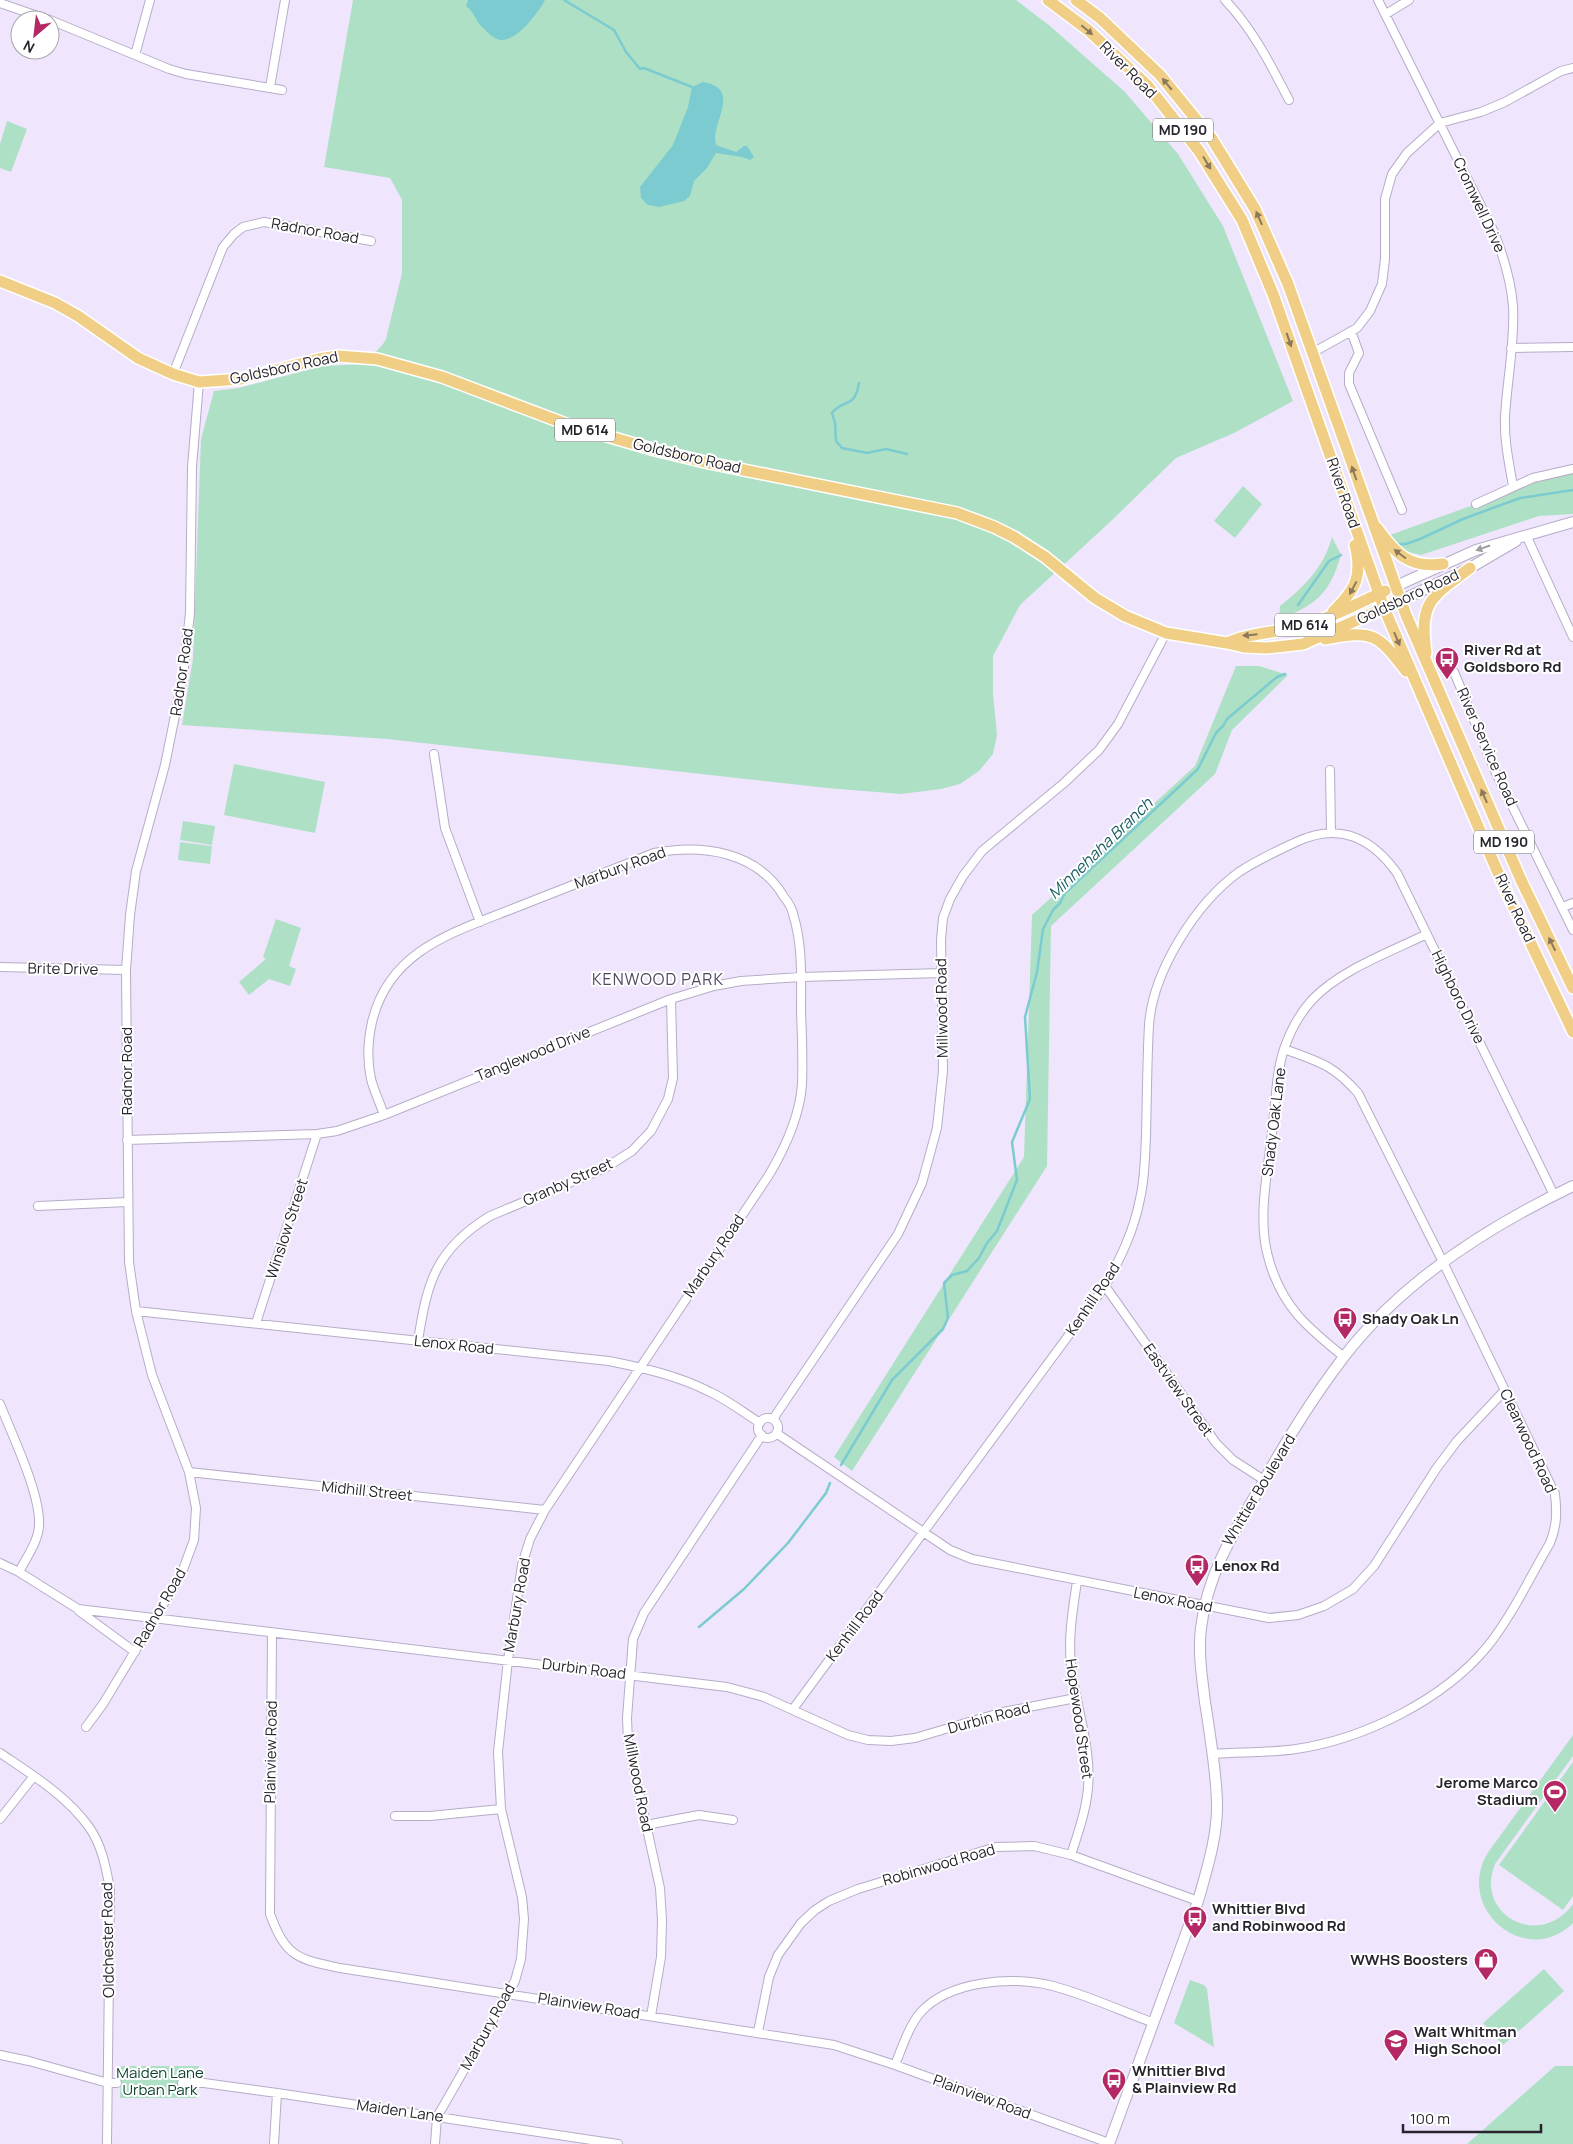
<svg xmlns="http://www.w3.org/2000/svg" width="1573" height="2144" font-family="Manrope,sans-serif">
	<style>
		.green { fill: #aee0c6 }
		.water { fill: #7bcbd0 }
		.lines { fill: none; stroke-linecap: round; stroke-linejoin: round }
		.stream { stroke: #7bcbd0; stroke-width: 2.5 }
		.street-casing { stroke: #b6acc7; stroke-width: 10 }
		.secondary-casing { stroke: #b6acc7; stroke-width: 12 }
		.primary-casing { stroke: #fff; stroke-width: 14 }
		.street { stroke: #fff; stroke-width: 8 }
		.secondary { stroke: #fff; stroke-width: 10 }
		.primary { stroke: #f0ce86; stroke-width: 11 }
		.oneway { fill: #8c795a }
		.oneway2 { fill: #9e9ca1 }
		.labels { text-anchor: middle; stroke-width: 4; stroke-linejoin: round; paint-order: stroke }
		.shield { fill: #fff; stroke: #68666d; stroke-width: 1 }
		.shield-label { font-size: 14px; font-weight: bold; fill: #28242e }
		.street-label { font-size: 15px; fill: #28242e; stroke: #fff }
		.poi-label { font-size: 15px; font-weight: bold; fill: #28242e; stroke: #fff; text-anchor: start }
		.park-label { font-size: 15px; fill: #0f432e; stroke: #fff }
		.water-label { font-size: 16px; font-style: italic; fill: #1b5e62; stroke: #fff }
		.neighbourhood-label { font-size: 16px; letter-spacing: 1px; fill: #50465e; stroke: #fff }
	</style>
	<rect width="100%" height="100%" fill="#efe6fd"/>
	<!-- green -->
	<path class="green" d="M353 0H1016L1050 26 1125 92 1178 154 1223 226 1293 401 1234 433 1176 458 1110 522 1020 605 993 656V694L997 735 993 754 979 771 960 784 941 789 901 794 827 788 387 739 182 725 193 659 201 439 214 391 239 388 323 366 365 364 383 344 386 339 402 273V200L390 178 324 167Z
		M7 121 27 129 11 172 0 168V144Z
		M1573 469V514L1539 516 1421 555 1404 551 1390 535 1476 504 1513 486Z
		M1243 486 1262 504 1235 538 1214 521Z
		M1332 537 1341 555C1330 593 1316 606 1279 619L1280 606C1304 587 1324 567 1332 537Z
		M1236 666H1259L1288 675 1232 730 1215 774 1051 926 1047 1166 852 1471 834 1457 1024 1157 1032 915 1195 766Z
		M234 764 325 782 315 833 224 815Z
		M183 821 215 826 212 845 180 840Z
		M180 842 212 846 210 864 178 860Z
		M276 919 301 928 289 966 296 969 290 986 269 979 249 995 239 982 266 959 263 957Z
		M1573 1735V1756L1495 1864C1474 1915 1540 1950 1573 1904V1923C1526 1970 1452 1907 1489 1851Z
		M1573 1762V1896L1563 1910 1499 1865Z
		M1544 1969 1564 1991 1503 2045 1483 2023Z
		M1190 1980 1204 1985 1207 1989 1214 2047 1174 2023Z
		M121 2066H199L197 2098H120Z
		M1555 2066H1573V2144H1467Z"/>
	<!-- water -->
	<path class="water" d="M468 0H545C538 13 514 46 497 39 492 37 486 31 482 27 475 21 475 12 466 6Z
		M703 82C744 89 709 124 716 145L736 152 744 146H747L754 157 750 160 742 157 716 153 707 168 694 181 690 196 684 201 659 207 648 205 641 198 640 187 673 145 688 107 692 87Z"/>
	<g class="lines">
		<!-- stream -->
		<path class="stream" d="M564 0 614 30 626 52 640 69 644 68 692 87
			M859 383C854 411 844 397 832 413L835 423 836 441 842 448 867 453 886 449 907 454
			M1396 544H1406L1420 539 1463 519 1520 498 1573 490
			M1298 605 1329 561 1341 555
			M841 1465 892 1380 943 1329 948 1318 944 1283 952 1275 967 1271 979 1258 987 1243 997 1231 1017 1180 1012 1142 1030 1099 1025 1017 1037 972 1043 929 1053 910 1060 903 1065 893 1198 769 1216 733 1223 726 1227 719 1277 677 1285 674
			M699 1627 744 1589 788 1543 826 1493 830 1483"/>
		<defs>
			<path id="street" d="M1225 0C1252 28 1271 65 1289 100
				M1378 0 1494 232C1503 255 1511 281 1513 306 1515 343 1507 380 1505 417 1504 440 1509 463 1513 486
				M0 3 49 20
				M1386 14 1409 0
				M50 20 169 69 186 74 282 90
				M135 55 150 0
				M270 87 285 0
				M1351 331 1359 353 1349 373V384L1402 510
				M1511 348 1573 347
				M1312 353 1357 328 1370 311 1382 284 1385 259V199L1392 174 1407 153 1440 123 1481 112 1505 102 1561 71 1573 68
				M173 374 223 247 234 234 243 227 264 222 371 241
				M1476 504 1533 478 1573 469
				M1526 535 1573 637
				M1454 672 1496 773 1573 930
				M434 754 445 828 480 922
				M1330 770 1331 832
				M1563 907 1573 903
				M0 967 126 970
				M384 1115C380 1103 374 1091 371 1079 367 1061 368 1040 372 1022 389 951 451 933 512 909 560 890 607 872 654 853 702 844 757 851 784 897 788 902 792 908 793 914 803 945 801 979 801 1012 802 1035 803 1060 802 1084 800 1116 785 1148 769 1175L545 1510 530 1539 522 1565 508 1660 498 1752 501 1809 522 1897 524 1919 521 1959 515 1981 437 2117 435 2144
				M127 1140 317 1134 337 1131 384 1115 671 999 714 986 741 981 801 977 941 973
				M38 1206 128 1202
				M1105 1286 1216 1443 1233 1460 1264 1480
				M136 1311 609 1361C644 1368 679 1376 710 1392 728 1400 744 1413 760 1423
				M256 1323 317 1134
				M418 1341C427 1282 436 1249 490 1216L605 1168 632 1151 651 1131 668 1099 673 1078 671 999
				M1344 1357C1308 1328 1282 1307 1269 1260 1256 1218 1269 1167 1273 1124 1276 1100 1276 1073 1284 1049 1290 1032 1300 1013 1312 1000 1340 970 1390 952 1427 934
				M0 1404C12 1435 41 1494 39 1526 38 1542 26 1558 19 1572
				M758 1428a10 10 0 1 1 20 0a10 10 0 1 1-20 0Z
				M773 1419 898 1234 922 1183 937 1128 943 1071 941 940 943 918 950 899 963 876 982 851 1064 783 1099 750 1118 724 1166 633
				M776 1433 950 1550 972 1559 1269 1618 1298 1615 1324 1606 1353 1589 1374 1566 1436 1469 1457 1441 1505 1390
				M189 1472 545 1510
				M0 1563 19 1572 78 1609 727 1687 764 1697 848 1735 868 1740 891 1741 915 1738 1003 1712 1076 1698
				M79 1611 135 1652
				M272 1632 270 1914C286 1957 297 1959 340 1968L834 2045 895 2065 1109 2143
				M793 1709 1105 1286C1120 1259 1134 1231 1140 1199 1145 1178 1145 1156 1146 1135 1147 1098 1147 1062 1149 1025 1153 971 1196 903 1239 872 1257 860 1277 851 1296 842 1339 822 1371 837 1397 873L1554 1195
				M86 1727 103 1704 181 1575 194 1540 196 1508 189 1472 152 1375 136 1311 129 1262 126 970 130 915 136 871 165 765 183 676 190 613 192 467 199 382
				M0 1753C31 1774 67 1796 89 1827 102 1845 106 1868 110 1889L107 2144
				M1213 1754C1240 1752 1269 1753 1296 1749 1364 1739 1443 1700 1487 1647 1512 1616 1530 1577 1550 1543 1557 1526 1557 1512 1555 1494L1443 1262 1358 1093C1332 1064 1319 1062 1284 1049
				M395 1816H430L501 1809
				M0 1819 34 1776
				M646 1825 699 1815 733 1820
				M1071 1855C1078 1833 1086 1811 1088 1788 1092 1747 1075 1705 1071 1664 1068 1636 1073 1609 1077 1581
				M651 2016 661 1957 662 1920 660 1888 628 1742 627 1718 633 1639 644 1613 762 1435
				M758 2032 769 1977 778 1955 801 1923 815 1910 829 1901 858 1889 996 1847 1034 1846 1071 1855 1198 1901
				M0 2055 29 2061 108 2083H117
				M895 2065C902 2048 908 2028 920 2013 949 1980 1013 1976 1053 1986 1087 1995 1121 2011 1154 2023
				M182 2083H204L277 2093 618 2144
				M274 2144 277 2093"/>
			<path id="secondary" d="M1394 587 1476 550 1573 522
				M1400 601 1470 568 1516 541
				M1109 2144 1198 1901C1207 1869 1218 1835 1217 1802 1216 1769 1210 1735 1205 1702 1202 1677 1198 1653 1201 1628 1207 1576 1232 1535 1258 1491 1283 1446 1311 1400 1343 1358 1401 1282 1487 1227 1573 1186"/>
			<path id="primary" d="M1048 0 1088 30 1147 85 1199 151 1242 220 1273 294 1384 608 1505 889 1573 1032
				M1076 0 1100 18 1160 75 1212 139 1255 209 1288 284 1406 615 1521 880 1573 988
				M0 281 55 303 78 316 138 358 173 374 199 382 241 379 319 359 338 356 377 359 442 377 566 424 655 450 709 463 957 513 994 527 1014 537 1045 557 1095 598 1125 616 1166 633 1227 643 1244 647 1267 648 1303 644 1400 601
				M1377 528C1395 553 1409 569 1443 564
				M1333 612C1355 590 1363 577 1355 545
				M1325 639C1373 630 1377 633 1406 671
				M1227 643C1251 632 1277 633 1303 626 1332 618 1358 603 1385 591
				M1426 653C1419 602 1431 597 1470 568"/>
		</defs>
		<!-- street casing -->
		<use href="#street" class="street-casing"/>
		<!-- secondary casing -->
		<use href="#secondary" class="secondary-casing"/>
		<!-- primary casing -->
		<use href="#primary" class="primary-casing"/>
		<!-- street -->
		<use href="#street" class="street"/>
		<!-- secondary -->
		<use href="#secondary" class="secondary"/>
		<!-- primary -->
		<use href="#primary" class="primary"/>
	</g>
	<!-- one-way arrows -->
	<defs><path id="oneway-solid" d="M-6-.8H1V-3.2L6.5 0L1 3.2V.8H-6Z" transform="scale(1.25)"/></defs>
	<g class="oneway">
		<use href="#oneway-solid" transform="translate(1087 30) rotate(40)"/>
		<use href="#oneway-solid" transform="translate(1167 84) rotate(-130)"/>
		<use href="#oneway-solid" transform="translate(1207 163) rotate(59)"/>
		<use href="#oneway-solid" transform="translate(1259 218) rotate(-114)"/>
		<use href="#oneway-solid" transform="translate(1289 340) rotate(71)"/>
		<use href="#oneway-solid" transform="translate(1354 473) rotate(-109)"/>
		<use href="#oneway-solid" transform="translate(1400 554) rotate(-143)"/>
		<use href="#oneway-solid" transform="translate(1353 588) rotate(118)"/>
		<use href="#oneway-solid" transform="translate(1250 635) rotate(174)"/>
		<use href="#oneway-solid" transform="translate(1397 639) rotate(67)"/>
		<use href="#oneway-solid" transform="translate(1484 796) rotate(-114)"/>
		<use href="#oneway-solid" transform="translate(1552 944) rotate(-116)"/>
	</g>
	<use class="oneway2" href="#oneway-solid" transform="translate(1483 548) rotate(161)"/>
	<!-- icons -->
	<defs>
		<symbol id="bus-pin" viewBox="-11 -11 22 30"><path d="M0 17L-7.5 6A9.5 9.5 0 1 1 7.5 6Z" fill="#b42965" stroke="#fff"/><path d="M-5-6H5V4H4V6H2V4H-2V6H-4V4H-5ZM-3.5-4V0h7V-4ZM-3.5 1.2v1.5H-2V1.2ZM2 1.2v1.5H3.5V1.2Z" fill="#fff"/></symbol>
		<symbol id="stadium-pin" viewBox="-11 -11 22 30"><path d="M0 17L-7.5 6A9.5 9.5 0 1 1 7.5 6Z" fill="#b42965" stroke="#fff"/><path d="M0-5a6.5 5 0 1 0 0 10a6.5 5 0 1 0 0-10ZM-3.5-1.8h7v3.6h-7Z" fill="#fff"/></symbol>
		<symbol id="shop-pin" viewBox="-11 -11 22 30"><path d="M0 17L-7.5 6A9.5 9.5 0 1 1 7.5 6Z" fill="#b42965" stroke="#fff"/><path d="M-5-2.5h2.3a2.7 3.5 0 0 1 5.4 0H5L5.5 6h-11ZM-1.5-2.5h3a1.5 2.3 0 0 0-3 0Z" fill="#fff"/></symbol>
		<symbol id="school-pin" viewBox="-11 -11 22 30"><path d="M0 17L-7.5 6A9.5 9.5 0 1 1 7.5 6Z" fill="#b42965" stroke="#fff"/><path d="M0-5L7-2L0 1L-7-2ZM-4 1L0 2.5L4 1V4Q0 6-4 4Z" fill="#fff"/></symbol>
	</defs>
	<g fill-rule="evenodd">
		<use href="#bus-pin" x="1433" y="645" width="28" height="38"/>
		<use href="#bus-pin" x="1331" y="1305" width="28" height="38"/>
		<use href="#bus-pin" x="1183" y="1552" width="28" height="38"/>
		<use href="#stadium-pin" x="1541" y="1778" width="28" height="38"/>
		<use href="#bus-pin" x="1181" y="1904" width="28" height="38"/>
		<use href="#shop-pin" x="1472" y="1946" width="28" height="38"/>
		<use href="#school-pin" x="1382" y="2027" width="28" height="38"/>
		<use href="#bus-pin" x="1100" y="2066" width="28" height="38"/>
	</g>
	<g class="labels">
		<!-- shield labels -->
		<g class="shield">
			<rect x="1153" y="118.5" width="60" height="23" rx="4"/>
			<rect x="555" y="418.5" width="60" height="23" rx="4"/>
			<rect x="1275" y="613.5" width="60" height="23" rx="4"/>
			<rect x="1474" y="830.5" width="60" height="23" rx="4"/>
		</g>
		<g class="shield-label">
			<text x="1183" y="135">MD 190</text>
			<text x="585" y="435">MD 614</text>
			<text x="1305" y="630">MD 614</text>
			<text x="1504" y="847">MD 190</text>
		</g>
		<!-- street labels -->
		<g class="street-label">
			<text transform="translate(1128 70) rotate(45)" y="5">River Road</text>
			<text transform="translate(1479 205) rotate(65)" y="5">Cromwell Drive</text>
			<text transform="translate(315 231) rotate(10)" y="5">Radnor Road</text>
			<text transform="translate(284 368) rotate(-12)" y="5">Goldsboro Road</text>
			<text transform="translate(687 456) rotate(13)" y="5">Goldsboro Road</text>
			<text transform="translate(1343 493) rotate(71)" y="5">River Road</text>
			<text transform="translate(1408 597) rotate(-25)" y="5">Goldsboro Road</text>
			<text transform="translate(182 672) rotate(-82)" y="5">Radnor Road</text>
			<text transform="translate(1487 747) rotate(66)" y="5">River Service Road</text>
			<text transform="translate(620 868) rotate(-20)" y="5">Marbury Road</text>
			<text transform="translate(1515 908) rotate(65)" y="5">River Road</text>
			<text transform="translate(63 969) rotate(1)" y="5">Brite Drive</text>
			<text transform="translate(1458 997) rotate(64)" y="5">Highboro Drive</text>
			<text transform="translate(942 1008) rotate(-91)" y="5">Millwood Road</text>
			<text transform="translate(533 1054) rotate(-22)" y="5">Tanglewood Drive</text>
			<text transform="translate(127 1071) rotate(-90)" y="5">Radnor Road</text>
			<text transform="translate(1274 1122) rotate(-83)" y="5">Shady Oak Lane</text>
			<text transform="translate(568 1182) rotate(-24)" y="5">Granby Street</text>
			<text transform="translate(287 1229) rotate(-72)" y="5">Winslow Street</text>
			<text transform="translate(714 1256) rotate(-56)" y="5">Marbury Road</text>
			<text transform="translate(1093 1299) rotate(-56)" y="5">Kenhill Road</text>
			<text transform="translate(454 1345) rotate(6)" y="5">Lenox Road</text>
			<text transform="translate(1178 1390) rotate(55)" y="5">Eastview Street</text>
			<text transform="translate(1528 1441) rotate(65)" y="5">Clearwood Road</text>
			<text transform="translate(1259 1490) rotate(-59)" y="5">Whittier Boulevard</text>
			<text transform="translate(367 1491) rotate(6)" y="5">Midhill Street</text>
			<text transform="translate(1173 1600) rotate(11)" y="5">Lenox Road</text>
			<text transform="translate(517 1605) rotate(-80)" y="5">Marbury Road</text>
			<text transform="translate(160 1608) rotate(-60)" y="5">Radnor Road</text>
			<text transform="translate(855 1626) rotate(-53)" y="5">Kenhill Road</text>
			<text transform="translate(584 1669) rotate(7)" y="5">Durbin Road</text>
			<text transform="translate(989 1718) rotate(-15)" y="5">Durbin Road</text>
			<text transform="translate(1079 1719) rotate(82)" y="5">Hopewood Street</text>
			<text transform="translate(271 1752) rotate(-89)" y="5">Plainview Road</text>
			<text transform="translate(638 1783) rotate(79)" y="5">Millwood Road</text>
			<text transform="translate(939 1865) rotate(-16)" y="5">Robinwood Road</text>
			<text transform="translate(108 1940) rotate(-91)" y="5">Oldchester Road</text>
			<text transform="translate(589 2006) rotate(9)" y="5">Plainview Road</text>
			<text transform="translate(488 2027) rotate(-61)" y="5">Marbury Road</text>
			<text transform="translate(982 2097) rotate(20)" y="5">Plainview Road</text>
			<text transform="translate(400 2111) rotate(8)" y="5">Maiden Lane</text>
		</g>
		<!-- poi labels -->
		<g class="poi-label">
			<text x="1464" y="655">River Rd at<tspan x="1464" dy="17">Goldsboro Rd</tspan></text>
			<text x="1362" y="1324">Shady Oak Ln</text>
			<text x="1214" y="1571">Lenox Rd</text>
			<text x="1538" y="1788" text-anchor="end">Jerome Marco<tspan x="1538" dy="17">Stadium</tspan></text>
			<text x="1212" y="1914">Whittier Blvd<tspan x="1212" dy="17">and Robinwood Rd</tspan></text>
			<text x="1468" y="1965" text-anchor="end">WWHS Boosters</text>
			<text x="1414" y="2037">Walt Whitman<tspan x="1414" dy="17">High School</tspan></text>
			<text x="1132" y="2076">Whittier Blvd<tspan x="1132" dy="17">&amp; Plainview Rd</tspan></text>
		</g>
		<!-- park labels -->
		<g class="park-label">
			<text x="160" y="2078">Maiden Lane<tspan x="160" dy="17">Urban Park</tspan></text>
		</g>
		<!-- water labels -->
		<g class="water-label">
			<text transform="translate(1100 848) rotate(-44)" y="6">Minnehaha Branch</text>
		</g>
		<!-- neighbourhood labels -->
		<g class="neighbourhood-label">
			<text x="658" y="985">KENWOOD PARK</text>
		</g>
	</g>
	<!-- north arrow -->
	<g transform="translate(35 35) rotate(208)"><circle r="24" fill="#ffffff" stroke="#a9a7ab"/>
	<path d="M0-4L9 19L0 12L-9 19Z" fill="#b42965"/>
	<text y="-8" font-size="14" font-weight="bold" text-anchor="middle" fill="#28242e">N</text>
	</g>
	<!-- scale -->
	<path d="M1403 2124v8h138v-8" fill="none" stroke="#28242e" stroke-width="2.5"/>
	<text x="1410" y="2124" font-size="15" fill="#28242e" stroke="#ffffff" stroke-width="4" paint-order="stroke">100 m</text>
</svg>
